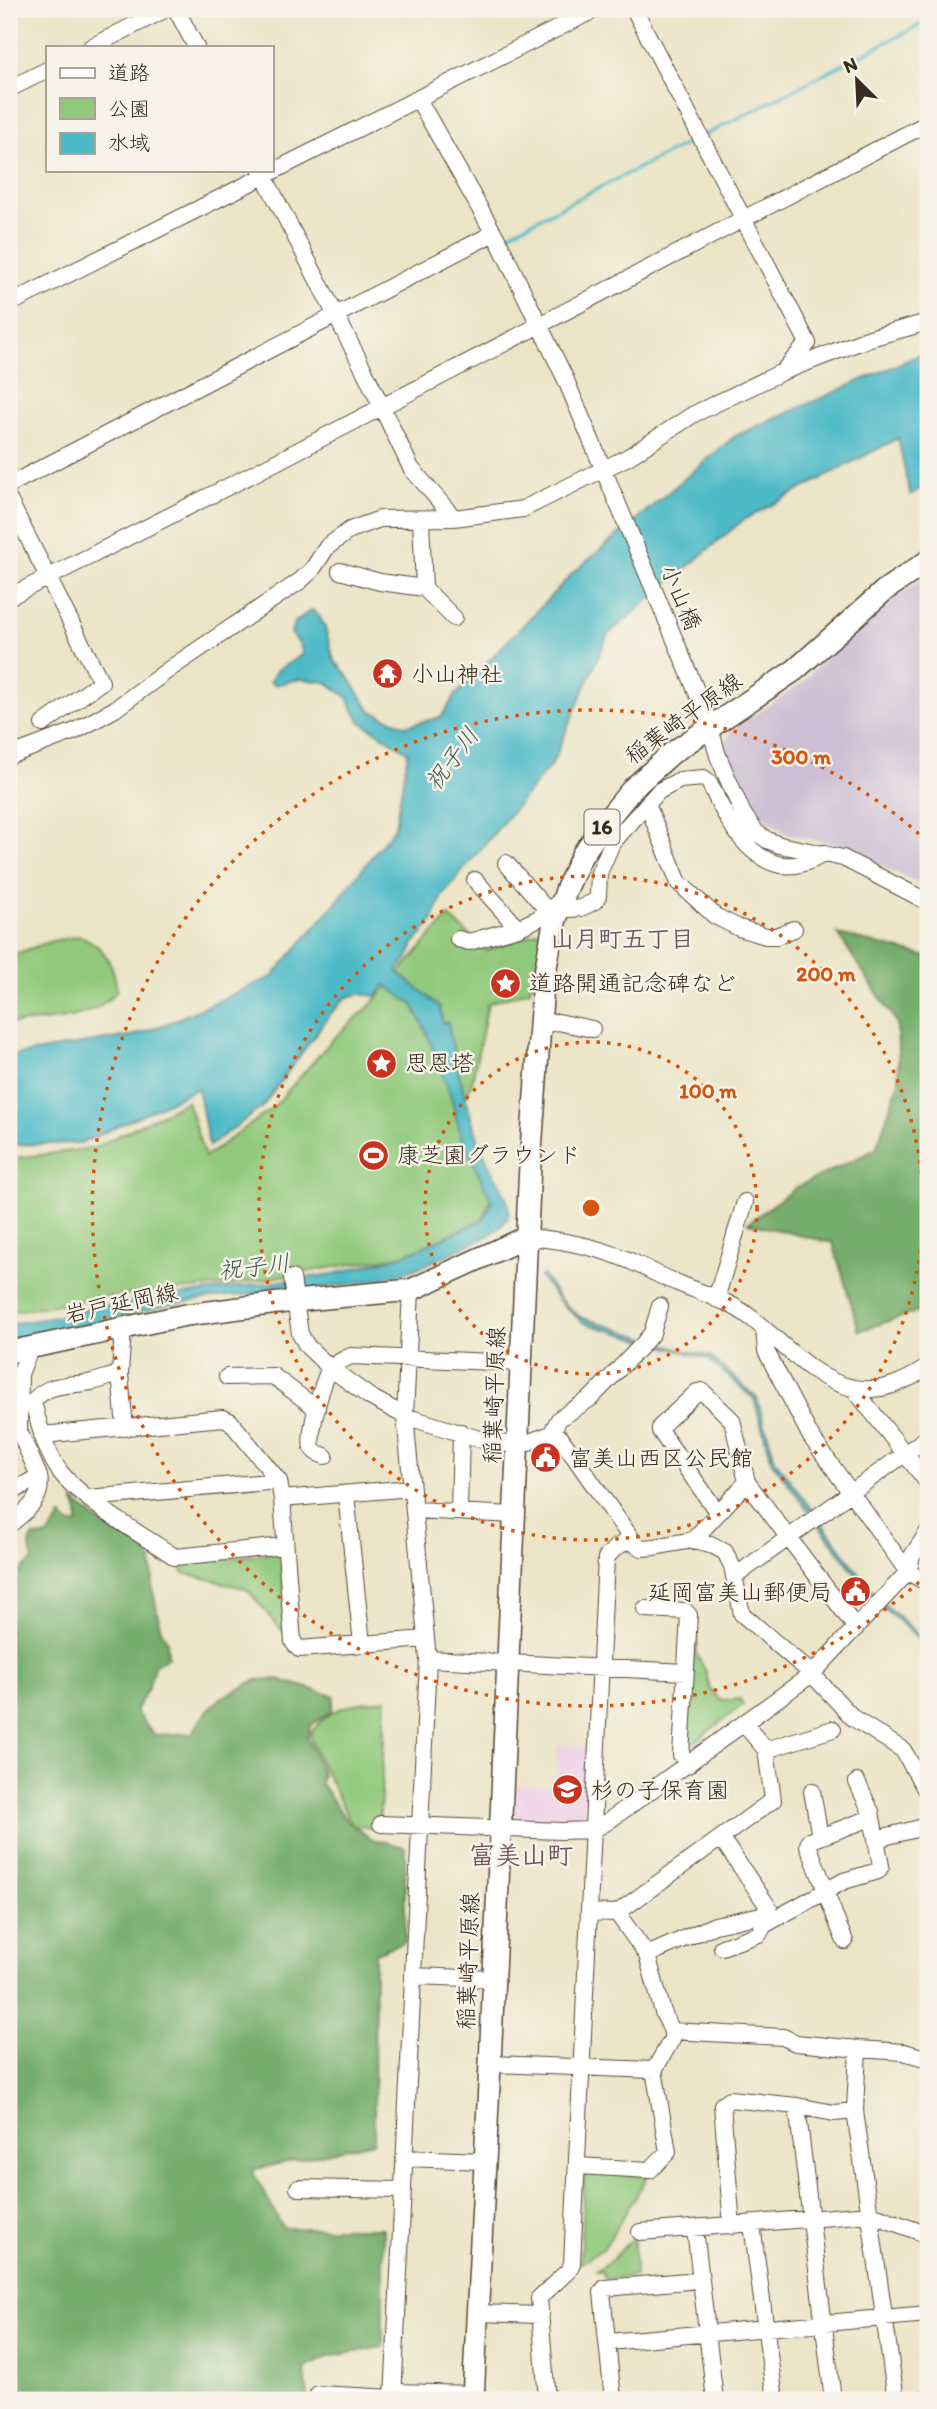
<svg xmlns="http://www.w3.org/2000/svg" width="937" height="2409" font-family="Itim,'Klee One',sans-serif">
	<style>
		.built { fill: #eed0e8 }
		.industrial { fill: #ccbed4 }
		.green { fill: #91c97c; stroke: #667a4d; stroke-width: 2 }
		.forest { fill: #74ad6c; stroke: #586c45; stroke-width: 2 }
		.water { fill: #4dbac7; stroke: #447272; stroke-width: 2 }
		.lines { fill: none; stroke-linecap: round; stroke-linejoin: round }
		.stream { stroke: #4dbac7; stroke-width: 3.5 }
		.minor-casing { stroke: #554637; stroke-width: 18 }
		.major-casing { stroke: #554637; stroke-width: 24 }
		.minor { stroke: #fff; stroke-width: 16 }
		.major { stroke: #fff; stroke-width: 21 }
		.ring { fill: none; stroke: #d7540e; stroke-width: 3.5; stroke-dasharray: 3.5 7 }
		.labels { text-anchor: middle; stroke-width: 5; stroke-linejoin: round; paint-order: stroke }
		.shield { fill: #f7f3e8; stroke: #73665b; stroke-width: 2 }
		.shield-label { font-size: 21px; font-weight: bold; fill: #3b2a1e }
		.street-label { font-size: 23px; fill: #3b2a1e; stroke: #f7f3e8 }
		.poi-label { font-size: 23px; fill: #3b2a1e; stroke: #f7f3e8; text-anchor: start }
		.water-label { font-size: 24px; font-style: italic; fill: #415c59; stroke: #f7f3e8 }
		.neighbourhood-label { font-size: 24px; font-weight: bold; fill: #745860; stroke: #f7f3e8 }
		.quarter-label { font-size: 26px; font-weight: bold; fill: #745860; stroke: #f7f3e8 }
		.centre { fill: #d7540e; stroke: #f7f3e8; stroke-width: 3.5 }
		.ring-label { font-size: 21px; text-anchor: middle; font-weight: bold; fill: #d7540e; stroke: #f7f3e8; stroke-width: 5; stroke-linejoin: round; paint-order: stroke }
	</style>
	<rect width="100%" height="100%" fill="#f7f3e8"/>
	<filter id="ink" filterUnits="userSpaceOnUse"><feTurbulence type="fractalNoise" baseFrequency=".0143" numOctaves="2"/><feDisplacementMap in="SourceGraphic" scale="14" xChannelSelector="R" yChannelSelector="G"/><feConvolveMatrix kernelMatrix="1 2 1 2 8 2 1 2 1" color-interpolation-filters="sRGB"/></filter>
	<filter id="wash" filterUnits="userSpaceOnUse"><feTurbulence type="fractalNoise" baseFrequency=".00686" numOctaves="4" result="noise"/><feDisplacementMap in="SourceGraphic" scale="28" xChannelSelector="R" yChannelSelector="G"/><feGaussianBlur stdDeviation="1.57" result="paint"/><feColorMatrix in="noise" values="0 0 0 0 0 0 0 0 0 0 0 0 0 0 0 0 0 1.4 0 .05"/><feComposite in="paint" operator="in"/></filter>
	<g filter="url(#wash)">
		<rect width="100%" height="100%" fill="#ebe4c6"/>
		<!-- built -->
		<path class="built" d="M558 1745 591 1746 589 1813 580 1822 512 1820V1785L555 1787Z"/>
		<!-- industrial -->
		<path class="industrial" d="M928 574V887L829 843 785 833 760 814 723 748 731 731 802 683 859 624Z"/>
		<!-- green -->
		<path class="green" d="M449 916 486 951 545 929 530 990 488 1003 472 1082 463 1104 482 1158 490 1201 483 1219 405 1255 224 1286 103 1297 9 1312V1159L94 1148 187 1101 205 1157 273 1108 333 1039 372 1004Z
			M80 936C105 946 114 964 117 990 94 1022 45 1020 9 1024V956L52 941Z
			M281 1552 287 1629 282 1631 247 1589 183 1573 181 1563Z
			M693 1633 698 1637 696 1653 706 1672 710 1689 721 1701 740 1699 743 1705 693 1743 686 1741Z
			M386 1700 379 1829 352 1825 317 1755 310 1735C327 1707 355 1702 386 1700Z
			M584 2174 648 2176 604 2248 580 2263Z
			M634 2236 635 2276 606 2280 602 2272 596 2271 614 2258Z"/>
		<!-- forest -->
		<path class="forest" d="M838 934 928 957V1308L859 1331 833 1243 748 1223 795 1188 876 1149 899 1081 897 1023Z
			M73 1500 106 1527 143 1547 152 1560 153 1590 160 1627 167 1641 168 1657 154 1666 148 1689 135 1711 154 1735 192 1733 208 1710 221 1698 256 1680 278 1679 334 1696 332 1711 311 1725 307 1737 323 1775 320 1782 347 1821 372 1839 405 1847V1942L375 1953 374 2142 252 2170 283 2228H383V2347L328 2357 305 2368 308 2400H9V1581L33 1560 29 1543 33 1537 48 1536 62 1516 69 1524H78V1512Z"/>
		<!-- water -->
		<path class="water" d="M928 351V484L910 495 898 438 743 520 608 634 552 764 443 894 431 924 415 942 407 959 397 971 440 1007 443 1023 448 1022 450 1035C461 1080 470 1125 490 1167 496 1178 513 1204 508 1216 502 1231 484 1237 470 1244 445 1256 419 1269 392 1276 323 1293 250 1290 181 1303 123 1314 67 1332 9 1339V1324L62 1316 96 1307 333 1274 405 1255 483 1220 492 1202 461 1136 450 1094 426 1031 413 1005 385 985 377 996 359 994 347 997 331 1013 262 1107 209 1146 198 1088 82 1143 9 1145V1056L136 1035 166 1024 272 977 338 900 395 827 408 752 360 721 346 696 326 682 300 679 274 685 270 681 276 671 303 654 300 645 291 633C292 621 302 617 312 610L318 615 324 625 334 660 348 676 370 710 405 726 441 717 455 696 573 573 735 436Z
			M543 1275 560 1300 580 1317 683 1350 710 1356 757 1398 775 1460 877 1597C892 1614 928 1635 928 1657L920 1640 875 1600 772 1462 754 1399 708 1359 584 1323 564 1306 540 1277Z"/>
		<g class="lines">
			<!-- stream -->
			<path class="stream" d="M705 135 928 21
				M506 235 698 138"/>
		</g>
	</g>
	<g filter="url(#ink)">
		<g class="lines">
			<defs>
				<path id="minor" d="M176 9 196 47
					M634 9 808 343 784 370
					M91 47 166 9
					M9 89 47 70
					M418 99 501 246 565 378 706 714 718 756 743 814 756 832 767 840 780 845 843 858 928 902
					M261 170 365 372 411 468 454 518
					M9 304 596 9
					M9 485 494 233
					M9 500 101 682 43 724
					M421 520 424 588 454 618
					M340 571 380 582 424 588
					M9 597 251 475 928 123
					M9 756 75 731 115 709 171 668 300 581 312 570 327 547 350 530 380 519 454 518 523 509 628 457 694 414 782 372 870 338 928 322
					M647 804 679 883 715 916 739 928 766 936H776L794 929
					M506 863 548 911
					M475 880 518 928
					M559 910 581 908 595 901 598 896 599 873 612 843 659 791 680 780 704 778 709 782C731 830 764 892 825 853
					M458 939 469 942 518 928 537 919 564 898
					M540 1025 558 1022 592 1029
					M526 1237C565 1240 604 1248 639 1265 652 1271 664 1278 678 1283 701 1293 730 1301 750 1317 780 1340 815 1382 854 1388 882 1393 905 1382 928 1367
					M292 1278 300 1334 307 1346 330 1368 370 1397 405 1416 489 1442 508 1444 529 1442 551 1434 560 1437 636 1545 642 1548 654 1547 693 1540 710 1544 725 1552 732 1566 742 1614 812 1674 853 1718 903 1750 928 1794
					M716 1299 745 1202
					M123 1328 120 1374 125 1428
					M764 1329 766 1351 811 1437 908 1572 928 1583
					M120 1374C111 1376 101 1380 92 1382 72 1386 47 1382 33 1402 39 1425 46 1453 61 1473 86 1503 142 1535 175 1557L285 1546
					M227 1377 273 1376 317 1409
					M854 1389 928 1483
					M551 1434 559 1419 591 1398 643 1344 652 1333 660 1306
					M42 1435 223 1418 230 1421 279 1481 282 1499 412 1488
					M325 1456C320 1454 314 1453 312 1447 308 1435 323 1375 332 1367 337 1362 345 1359 351 1356L520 1363
					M9 1494 39 1476 19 1431 20 1374 30 1349
					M346 1494 362 1644
					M89 1498 279 1481
					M282 1499 293 1642 299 1649 426 1639
					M414 1510 515 1515
					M459 1512 461 1432
					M718 1513 660 1431V1427L697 1392 702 1391 732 1420 747 1482 856 1628
					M9 1525C25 1512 44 1500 39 1476
					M693 1540 747 1482
					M734 1577 928 1437
					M645 1609 685 1611 689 1615 681 1755 688 1765
					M428 1659 686 1672
					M766 1750 833 1729
					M812 1791 820 1837
					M381 1824 561 1831 593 1830 607 1822 812 1674 908 1572 912 1556 928 1532
					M876 1839 928 1826
					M826 1891 808 1845 809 1841 871 1818
					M825 1892C833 1909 837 1924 845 1941
					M589 1912 617 1913 773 1800 766 1750 745 1725
					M617 1913 647 1955 663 2012 672 2031 783 2037 796 2043 858 2049 855 2111 896 2400
					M722 1947 759 1934 764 1925 844 1881 878 1871 881 1866 871 1812 857 1782
					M647 1955 715 1925 761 1915 769 1908 721 1838
					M413 1976 494 1979
					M858 2049 904 2052 921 2057
					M490 2064 654 2070 672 2039V2031
					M797 2106 833 2400
					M404 2158 485 2161
					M577 2166 650 2170 668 2152 654 2070
					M298 2188 403 2190
					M752 2224 775 2400
					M732 2226 722 2105 730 2099 797 2106 834 2113 855 2111
					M695 2229 715 2400
					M640 2232 871 2214 928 2235
					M478 2313 541 2315
					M608 2342 928 2314
					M394 2392 473 2394
					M318 2394 393 2398
					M393 2400 428 1659 405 1416 411 1290
					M547 2400 539 2298 569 2270 572 2263 606 1558 615 1548 631 1539
					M613 2400 602 2292 605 2288 699 2280
					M917 2400 928 2398"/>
				<path id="major" d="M9 1352 186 1315 294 1301 411 1290 526 1237
					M473 2400 490 2064 530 1164 543 984 553 928 567 888 582 855 606 821 633 788 672 753 795 670 885 590 928 561"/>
			</defs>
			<!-- minor casing -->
			<use href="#minor" class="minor-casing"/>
			<!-- major casing -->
			<use href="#major" class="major-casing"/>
			<!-- minor -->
			<use href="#minor" class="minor"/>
			<!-- major -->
			<use href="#major" class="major"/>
		</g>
	</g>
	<!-- distance rings -->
	<g class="ring">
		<circle cx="591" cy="1208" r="166"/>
		<circle cx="591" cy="1208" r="332"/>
		<path d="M927 1575A498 498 0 1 1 927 841"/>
	</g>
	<!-- icons -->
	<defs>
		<symbol id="temple-disc" viewBox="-11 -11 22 22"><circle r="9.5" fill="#c8321e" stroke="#f7f3e8"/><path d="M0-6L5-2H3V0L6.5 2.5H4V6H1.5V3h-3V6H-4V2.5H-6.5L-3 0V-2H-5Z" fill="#fff"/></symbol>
		<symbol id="sight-disc" viewBox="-11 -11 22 22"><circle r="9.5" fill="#c8321e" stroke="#f7f3e8"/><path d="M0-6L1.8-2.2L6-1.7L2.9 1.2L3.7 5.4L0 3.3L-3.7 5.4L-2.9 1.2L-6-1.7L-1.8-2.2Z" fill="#fff"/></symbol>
		<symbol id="stadium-disc" viewBox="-11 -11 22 22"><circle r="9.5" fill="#c8321e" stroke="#f7f3e8"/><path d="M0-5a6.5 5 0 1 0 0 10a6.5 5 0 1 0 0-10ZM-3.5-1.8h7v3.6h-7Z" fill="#fff"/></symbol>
		<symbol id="civic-disc" viewBox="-11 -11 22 22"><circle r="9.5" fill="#c8321e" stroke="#f7f3e8"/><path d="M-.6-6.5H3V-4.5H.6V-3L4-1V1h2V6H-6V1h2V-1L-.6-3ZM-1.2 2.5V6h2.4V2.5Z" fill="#fff"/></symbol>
		<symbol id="school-disc" viewBox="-11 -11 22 22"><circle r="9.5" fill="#c8321e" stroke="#f7f3e8"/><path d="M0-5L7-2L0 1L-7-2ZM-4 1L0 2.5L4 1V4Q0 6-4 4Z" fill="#fff"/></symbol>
	</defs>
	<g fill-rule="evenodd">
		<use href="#temple-disc" x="370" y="656" width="35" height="35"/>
		<use href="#sight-disc" x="488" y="966" width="35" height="35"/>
		<use href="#sight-disc" x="364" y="1046" width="35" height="35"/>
		<use href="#stadium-disc" x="356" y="1138" width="35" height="35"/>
		<use href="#civic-disc" x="528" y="1440" width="35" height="35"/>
		<use href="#civic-disc" x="838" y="1574" width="35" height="35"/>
		<use href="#school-disc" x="550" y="1772" width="35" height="35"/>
	</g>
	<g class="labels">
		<!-- shield labels -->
		<rect class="shield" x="584.5" y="809.5" width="35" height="35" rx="5"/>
		<g class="shield-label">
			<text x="602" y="834">16</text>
		</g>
		<!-- street labels -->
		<g class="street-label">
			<text transform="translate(681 597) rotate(67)" y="8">小山橋</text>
			<text transform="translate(683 718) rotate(-36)" y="8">稲葉崎平原線</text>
			<text transform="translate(121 1303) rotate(-12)" y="8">岩戸延岡線</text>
			<text transform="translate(494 1395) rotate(-88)" y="8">稲葉崎平原線</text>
			<text transform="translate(468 1961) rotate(-88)" y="8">稲葉崎平原線</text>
		</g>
		<!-- poi labels -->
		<g class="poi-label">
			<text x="411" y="682">小山神社</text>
			<text x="529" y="991">道路開通記念碑など</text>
			<text x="405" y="1071">思恩塔</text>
			<text x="397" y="1163">康芝園グラウンド</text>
			<text x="569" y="1466">富美山西区公民館</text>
			<text x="832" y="1600" text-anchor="end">延岡富美山郵便局</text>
			<text x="591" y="1798">杉の子保育園</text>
		</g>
		<!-- water labels -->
		<g class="water-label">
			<text transform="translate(452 759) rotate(-53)" y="8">祝子川</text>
			<text transform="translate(254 1267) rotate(-7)" y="8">祝子川</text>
		</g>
		<!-- neighbourhood labels -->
		<g class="neighbourhood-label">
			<text x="622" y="947">山月町五丁目</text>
		</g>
		<!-- quarter labels -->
		<g class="quarter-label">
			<text x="521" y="1864">富美山町</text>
		</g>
	</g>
	<circle cx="591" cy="1208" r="10" class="centre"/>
	<g class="ring-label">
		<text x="801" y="764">300 m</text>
		<text x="826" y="981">200 m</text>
		<text x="708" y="1098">100 m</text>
	</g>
	<!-- margin -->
	<rect width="937" height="2409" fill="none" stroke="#f7f3e8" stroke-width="35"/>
	<!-- legend -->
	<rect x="46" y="46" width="228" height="126" fill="#f7f3e8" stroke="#aca397" stroke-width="2"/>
	<rect x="60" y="68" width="35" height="10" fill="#ffffff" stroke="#aca397" stroke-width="2"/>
	<text x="108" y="80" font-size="21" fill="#3b2a1e">道路</text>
	<rect x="60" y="98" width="35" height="21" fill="#91c97c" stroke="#aca397" stroke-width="2"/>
	<text x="108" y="116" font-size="21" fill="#3b2a1e">公園</text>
	<rect x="60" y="133" width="35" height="21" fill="#4dbac7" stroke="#aca397" stroke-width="2"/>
	<text x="108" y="150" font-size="21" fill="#3b2a1e">水域</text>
	<!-- north arrow -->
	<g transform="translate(857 80) rotate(336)" stroke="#f7f3e8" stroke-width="5" paint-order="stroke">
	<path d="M0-5L12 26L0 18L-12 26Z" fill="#3b2a1e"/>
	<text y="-10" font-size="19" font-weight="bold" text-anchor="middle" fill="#3b2a1e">N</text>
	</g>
</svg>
